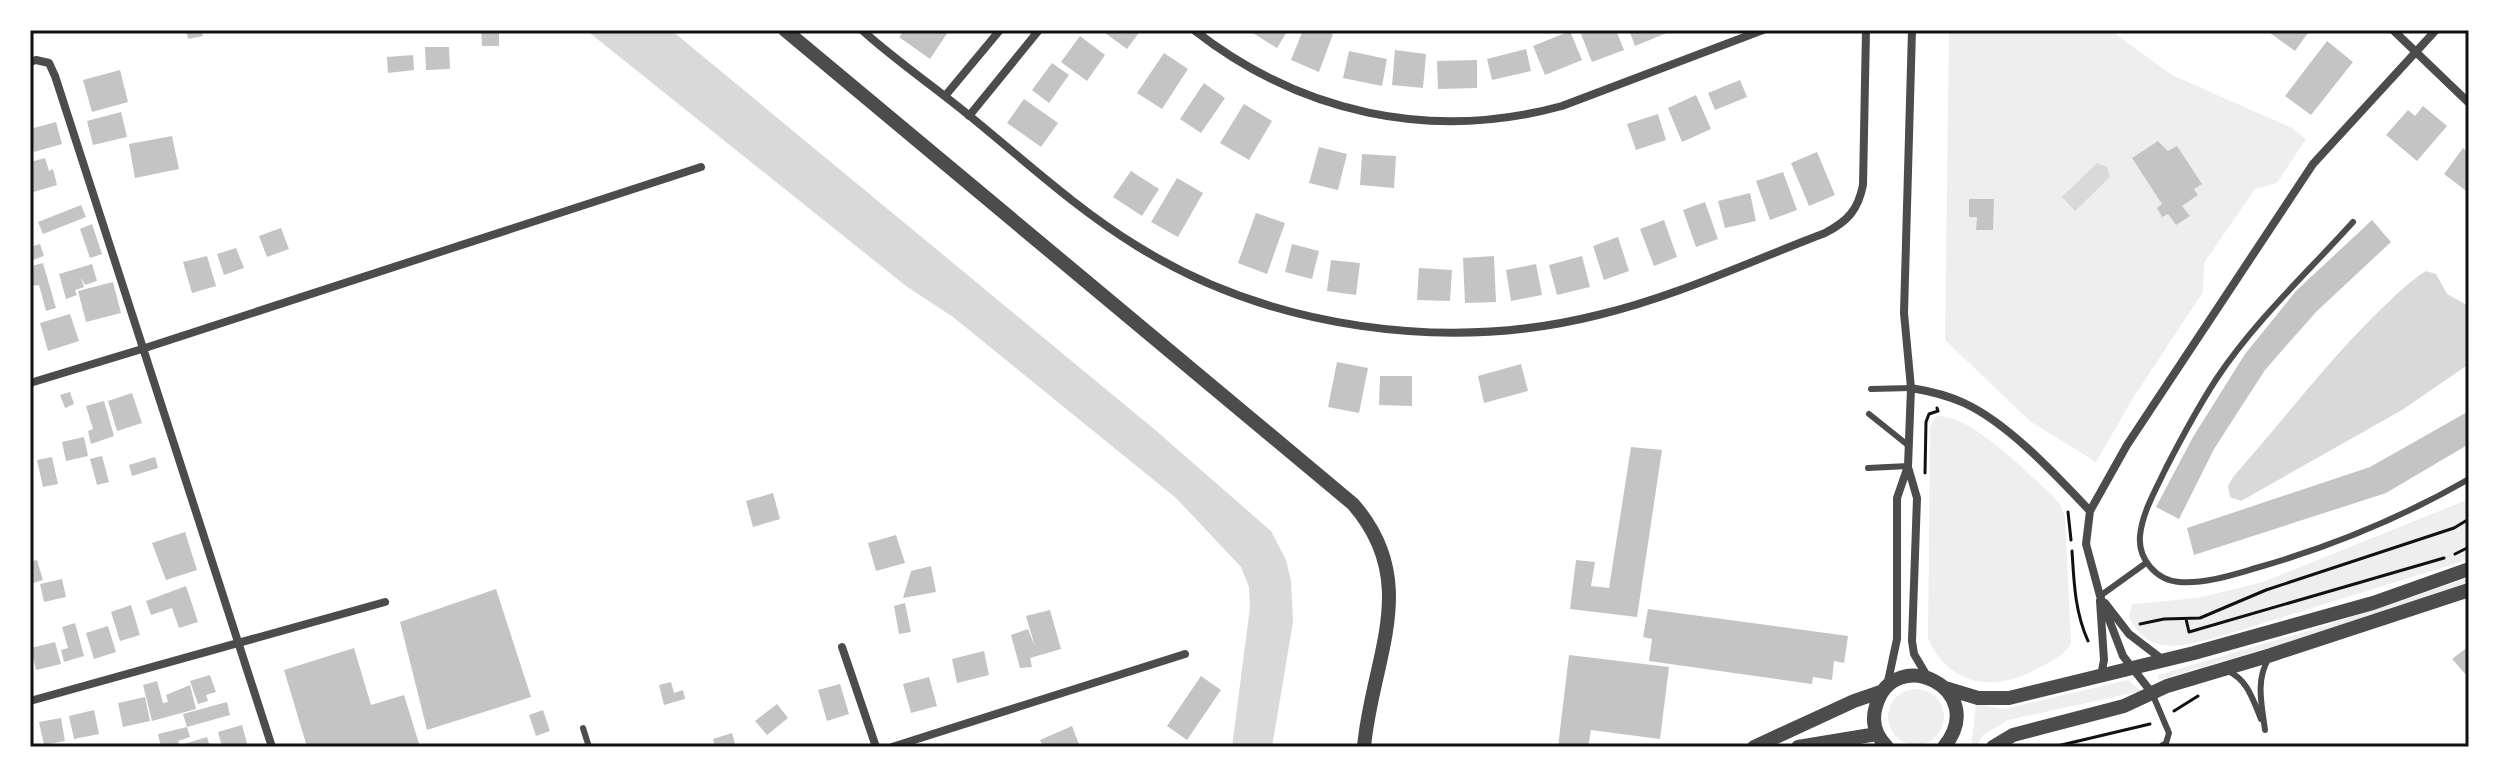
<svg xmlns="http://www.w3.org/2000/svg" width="2499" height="777" font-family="'PT Sans Narrow',sans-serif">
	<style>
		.green { fill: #eee }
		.water { fill: #d9d9d9 }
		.building { fill: #c4c4c4 }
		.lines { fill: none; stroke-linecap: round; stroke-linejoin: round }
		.path { stroke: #111; stroke-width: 3 }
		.service { stroke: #4c4c4c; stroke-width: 6 }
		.minor { stroke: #4c4c4c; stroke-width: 8 }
		.tertiary { stroke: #4c4c4c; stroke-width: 14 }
		.neatline { fill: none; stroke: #111; stroke-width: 3 }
	</style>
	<rect width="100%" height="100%" fill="#fff"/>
	<!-- green -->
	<path class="green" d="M1949 30H2110L2172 75 2292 128 2306 139 2277 183 2255 189 2204 263 2203 292 2133 398 2096 462 2031 422 1945 340Z
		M1936 416C1973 415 2023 470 2050 493L2060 504 2065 517 2071 643C2064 656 2051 661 2037 669 1995 692 1949 687 1928 638L1930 427Z
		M2469 499V558L2458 563 2215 638C2181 646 2148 657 2129 617L2132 604 2198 598 2263 582Z
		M2469 578V583L2320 633 2159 680 2158 675 2318 628Z
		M2128 680 2141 691 2008 720 1983 735 1976 747H1971L1976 704 2004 709Z
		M1888 717a28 28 0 1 1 56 0a28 28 0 1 1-56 0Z"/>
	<!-- water -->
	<path class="water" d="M586 30H671L1154 429 1271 531 1286 560 1291 581 1293 622 1272 747H1232L1250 607 1249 587 1241 567 1176 498 953 317 906 286Z
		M2097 163 2107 167 2110 177 2075 211 2062 197Z
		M2426 271 2436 274 2447 294 2469 306V364L2402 410 2241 501 2230 497 2228 486 2233 477C2282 422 2327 362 2379 311 2394 297 2408 282 2426 271Z"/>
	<!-- building -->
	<path class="building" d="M186 30H201L203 36 188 39Z
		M481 30H499V46H482Z
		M905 30H945L948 32 930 59 899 37Z
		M1101 30H1141L1127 49Z
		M1248 30H1288L1277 48Z
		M1303 30H1324L1333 34 1319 72 1291 60Z
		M1591 30H1616L1624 50 1592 62 1581 34Z
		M1629 30H1674L1635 46Z
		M2266 30H2310L2295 51Z
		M1570 31 1582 60 1545 75 1533 46Z
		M1080 36 1105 55 1087 81 1061 62Z
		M2327 41 2353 62 2311 115 2285 96Z
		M425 47H449L450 69 426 70Z
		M1526 49 1531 71 1492 80 1487 59Z
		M1395 50 1426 54 1423 88 1392 85Z
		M1349 51 1387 59 1382 86 1343 78Z
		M1164 53 1188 69 1162 109 1137 93Z
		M413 55 414 70 388 73 387 57Z
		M1477 60V88L1438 89 1437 61Z
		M1052 63 1069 75 1049 103 1032 90Z
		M120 70 128 102 92 112 83 80Z
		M1740 80 1747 97 1715 110 1708 93Z
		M1204 83 1225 98 1201 133 1180 119Z
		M1696 95 1711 129 1682 142 1668 108Z
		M1024 99 1058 123 1041 147 1007 123Z
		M1244 104 1272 121 1249 160 1220 143Z
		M2423 106 2447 126 2417 161 2386 135 2408 110 2415 116Z
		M121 112 127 137 93 145 87 121Z
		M1658 114 1666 140 1636 150 1627 124Z
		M56 122 62 144 34 152 30 129Z
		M172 136 179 169 135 178 129 144Z
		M2158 141 2168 151 2177 146 2202 184 2194 189 2198 195 2182 206 2190 216 2176 225 2168 214 2162 217 2157 208 2162 204 2132 158Z
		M1319 147 1347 154 1338 190 1309 183Z
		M2463 148 2469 153V193L2444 174Z
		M1817 152 1835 195 1809 206 1791 163Z
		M1362 154 1396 156 1394 188 1360 185Z
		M45 158 49 171 53 169 57 185 30 193V162Z
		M1131 171 1159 189 1142 216 1113 197Z
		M1783 172 1797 210 1770 220 1756 181Z
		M1177 178 1203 193 1178 237 1151 222Z
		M1750 193 1756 221 1725 228 1718 201Z
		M1969 199H1994L1993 230H1976L1977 217H1969Z
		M1705 202 1718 239 1696 247 1683 210Z
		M81 205 86 217 43 234 38 222Z
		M1256 213 1285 223 1267 274 1238 263Z
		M1664 220 1677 257 1654 266 1640 229Z
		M2372 220 2391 242 2316 312 2265 370 2214 449 2179 519 2156 507 2193 437 2245 354 2296 291Z
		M92 224 102 254 90 258 80 229Z
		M281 228 289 249 267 257 259 236Z
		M1618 237 1629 271 1604 280 1593 246Z
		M40 244 44 256 30 261 32 266 43 263 56 308 46 311 39 285 30 286V247Z
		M1292 244 1319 251 1312 279 1285 272Z
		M236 248 244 268 224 275 217 254Z
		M207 256 216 286 192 293 183 262Z
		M1494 256 1496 302 1465 303 1463 258Z
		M1582 256 1590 287 1557 295 1549 265Z
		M1331 260 1360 263 1356 295 1327 291Z
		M92 264 97 281 85 285 81 277 84 287 75 290 77 295 66 299 59 274Z
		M1536 264 1542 295 1511 301 1506 270Z
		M1419 268 1452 270 1450 301 1417 300Z
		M113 282 121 313 86 322 78 291Z
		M70 314 79 341 48 351 40 323Z
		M1337 362 1368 368 1359 413 1328 407Z
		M1521 364 1528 391 1484 403 1478 376Z
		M1380 376H1412V406L1379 405Z
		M70 392 74 404 65 408 60 395Z
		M132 393 142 423 117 431 108 401Z
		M104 401 114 436 91 444 88 431 93 429 86 406Z
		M2469 411V444L2386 493 2194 555 2187 528 2370 467Z
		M84 437 88 456 66 461 62 442Z
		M1631 447 1662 450 1637 617 1570 609 1576 560 1595 562 1591 586 1609 588Z
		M102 456 109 482 97 485 90 459Z
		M52 457 58 484 43 487 37 460Z
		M155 457 158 468 132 476 129 465Z
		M773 493 780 519 753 527 746 501Z
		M185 532 197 570 166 580 152 543Z
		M896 535 905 563 876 571 868 543Z
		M37 560 43 580 30 584V562Z
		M931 566 936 592 903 598 911 571Z
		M62 579 66 597 44 602 40 584Z
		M186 586 198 622 179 628 172 608 151 615 146 601Z
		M496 589 531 697 427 730 400 622Z
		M905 603 911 632 899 634 894 606Z
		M131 605 140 635 120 641 111 612Z
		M1648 609 1848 636 1844 663 1834 661 1832 680 1813 677 1812 684 1649 661 1652 639 1643 637Z
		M1050 610 1061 649 1030 658 1032 667 1020 668 1011 635 1028 629 1035 647 1026 616Z
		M75 623 84 656 64 662 61 650 68 648 62 627Z
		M108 626 116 652 94 659 86 633Z
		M55 642 61 664 36 670 31 648Z
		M2469 646V678L2452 659Z
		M354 648 371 705 404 695 420 747H307L284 670Z
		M984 651 989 675 957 683 952 659Z
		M1569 655 1669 667 1660 739 1591 730 1588 747H1558Z
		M210 675 216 692 206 695 208 701 198 704 190 681Z
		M1201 676 1221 690 1187 740 1167 726Z
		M929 677 937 706 911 713 903 684Z
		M157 681 163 703 168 702 166 695 190 685 196 709 152 721 143 685Z
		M671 682 674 693 683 690 685 699 664 705 659 685Z
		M840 684 849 714 827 721 818 690Z
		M145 697 150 721 123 727 118 703Z
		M227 702 230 715 187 727 183 714Z
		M777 704 788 718 767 735 755 721Z
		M94 710 99 734 74 739 69 716Z
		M543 710 550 731 536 736 529 715Z
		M61 718 65 741 44 745 39 722Z
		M242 725 248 747H222L218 732Z
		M1072 726 1080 747H1043L1040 740Z
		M187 727 190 737 178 741 180 747H161L158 734Z
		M732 733 736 747H715L713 739Z
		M207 737 210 747H185L184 744Z"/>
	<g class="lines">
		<!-- path -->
		<path class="path" d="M1925 473 1926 422 1929 414 1938 411 1937 408
			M2068 512 2071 540
			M2072 551C2074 583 2075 612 2088 641
			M2455 554 2469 547
			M2186 619 2189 632 2444 558
			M2140 624 2164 619 2200 618 2266 590 2454 528 2469 519
			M2174 711 2198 696
			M2053 747 2150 724"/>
		<!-- service -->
		<path class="service" d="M2353 222C2307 273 2255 321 2217 378 2198 407 2182 437 2166 468 2156 489 2142 513 2140 536 2138 559 2156 580 2179 582 2205 584 2232 575 2256 568 2330 547 2403 517 2469 479
			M1871 389 1911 388
			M1869 414 1909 446
			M1868 468 1908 466
			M2100 596 2146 563
			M2228 671C2248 680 2253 700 2261 719
			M2152 693 2169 733 2166 743 2160 747
			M583 728 589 747
			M2265 730C2262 706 2255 680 2269 658"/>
		<!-- minor -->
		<path class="minor" d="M862 30C896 61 935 87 971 117 1025 161 1077 209 1137 246 1270 329 1447 353 1598 315 1675 297 1751 261 1825 233 1848 221 1858 210 1863 185L1866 30
			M1194 30C1300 113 1430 142 1562 106L1763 30
			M2393 30 2469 103
			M30 62 36 60 49 63 55 76 272 747
			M945 96 1000 30
			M969 116 1039 30
			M30 383 142 349 701 167
			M1911 388C1929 391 1947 395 1964 403 2008 423 2057 476 2090 511
			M1908 467 1917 498 1912 641 1914 654 1927 676
			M2100 601 2104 660 2101 676
			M2105 603 2129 634 2163 660
			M842 647 876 747
			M1887 686 1897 639V498L1908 466 1911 388 1904 313 1912 30
			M2152 693 2123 656 2100 596 2086 544 2090 511 2127 445 2313 164 2436 30
			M30 701 385 602
			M892 747 1185 654"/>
		<!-- tertiary -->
		<path class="tertiary" d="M785 30 1353 504C1422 583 1372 658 1364 747
			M1945 688 1978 698H2009L2194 653 2373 603 2469 569
			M1754 747 1854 701 1883 691
			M1798 747 1877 734
			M1887 747C1876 736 1871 722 1876 706 1894 643 1991 689 1944 747
			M1993 747 2013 735 2124 706 2167 686 2271 655 2469 590"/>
	</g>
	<!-- border -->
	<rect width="2499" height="777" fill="none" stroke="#ffffff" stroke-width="64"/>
	<rect x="32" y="32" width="2435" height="713" class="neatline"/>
</svg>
